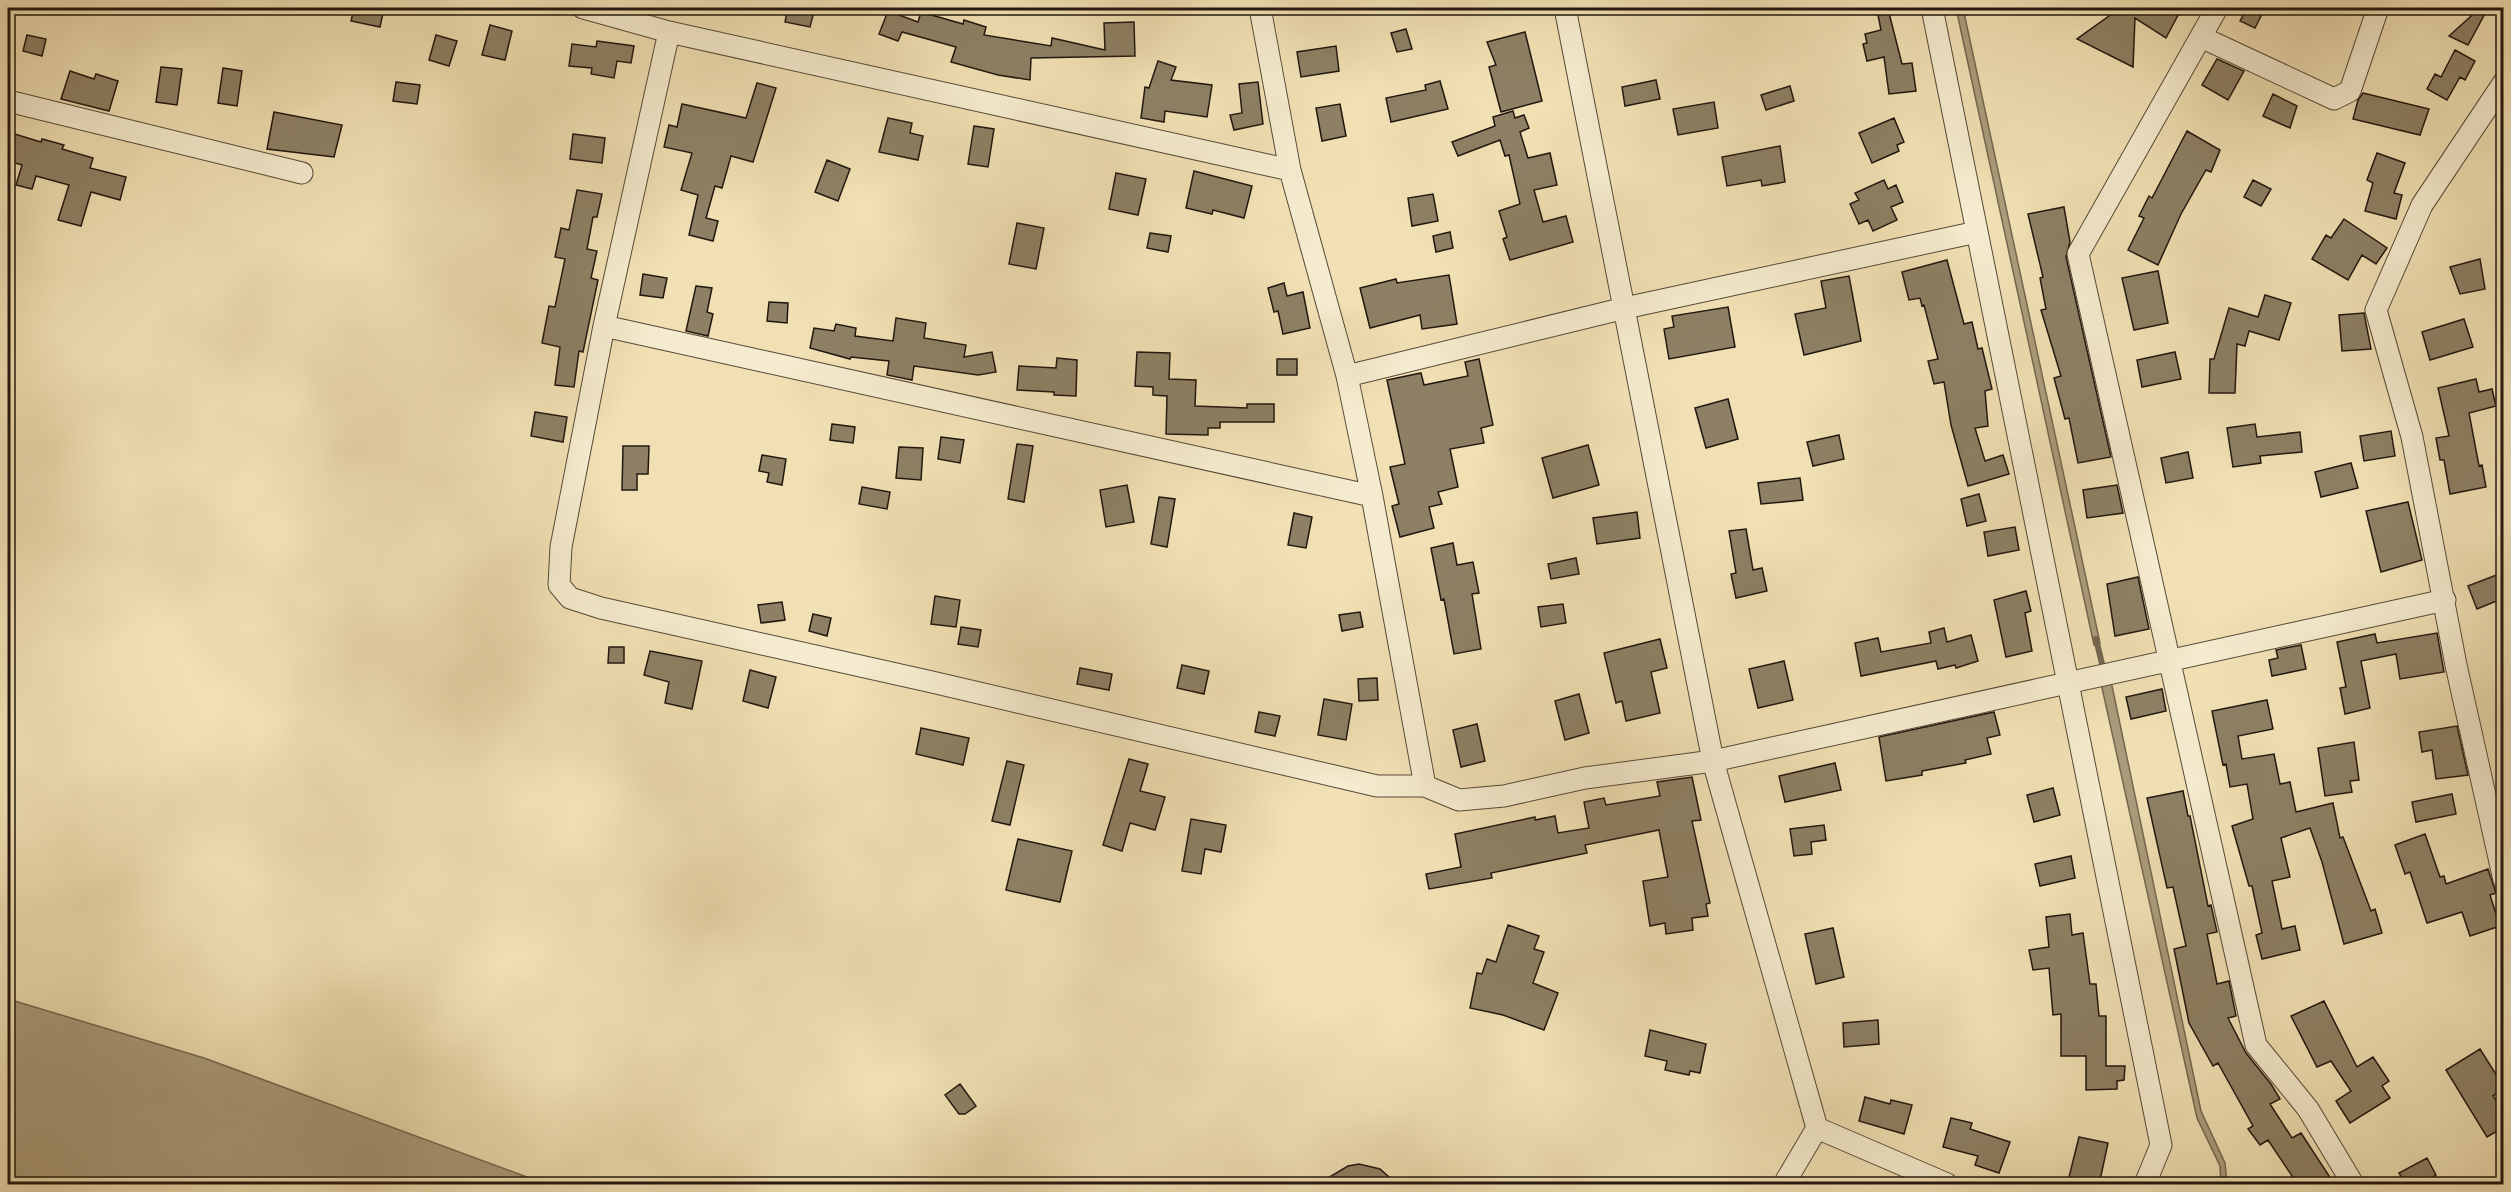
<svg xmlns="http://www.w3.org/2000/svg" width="2511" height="1192" font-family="Cardo,serif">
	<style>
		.water { fill: #aa9c7b; stroke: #746750; stroke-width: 1.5 }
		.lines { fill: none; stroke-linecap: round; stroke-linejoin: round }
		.stream { stroke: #746750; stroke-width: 6 }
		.building { fill: #8d8064; stroke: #22170f; stroke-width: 1.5 }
		.street-casing { stroke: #564938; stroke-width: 23 }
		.street { stroke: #f5ebce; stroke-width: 21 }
	</style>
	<rect width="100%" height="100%" fill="#f0e0b3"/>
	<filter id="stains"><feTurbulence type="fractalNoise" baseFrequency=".00333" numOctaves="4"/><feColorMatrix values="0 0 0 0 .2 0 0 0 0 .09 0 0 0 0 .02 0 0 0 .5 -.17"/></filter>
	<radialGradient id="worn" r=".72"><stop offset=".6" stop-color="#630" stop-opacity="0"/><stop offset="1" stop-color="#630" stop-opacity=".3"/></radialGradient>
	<!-- water -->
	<path class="water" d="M1956 8H1963L2100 643 2094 645Z
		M2111 681 2201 1111 2225 1163 2227 1184H2221L2220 1166 2197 1118 2101 683Z
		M8 999 204 1058 546 1184H8Z"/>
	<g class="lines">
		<!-- stream -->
		<path class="stream" d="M2096 639 2104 672"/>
	</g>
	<!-- building -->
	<path class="building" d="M354 8H384L380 27 351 21Z
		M788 8H815L810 27 785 22Z
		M2119 8H2163L2178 15 2166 38 2135 18 2133 67 2077 39 2120 8Z
		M2247 8H2265L2255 28 2240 21Z
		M2480 8H2488L2468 45 2449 36Z
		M888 11 918 22 921 12 963 24 964 20 986 27 984 35 1051 46 1052 38 1105 50 1104 23 1134 22 1135 56 1031 58 1030 80 998 75 951 62 956 47 902 32 898 41 879 34Z
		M1889 13 1902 64 1912 63 1916 91 1889 94 1884 57 1867 61 1863 44 1867 43 1865 34 1881 30 1878 15Z
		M490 25 512 31 505 60 482 55Z
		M1406 29 1412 49 1397 52 1391 33Z
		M1525 32 1542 101 1501 112 1489 67 1496 65 1487 42Z
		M27 35 46 39 42 56 23 51Z
		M436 35 457 41 449 66 429 60Z
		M597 41 634 46 631 63 617 61 614 78 591 74 592 68 569 66 572 44 596 47Z
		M1336 46 1339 71 1301 77 1297 52Z
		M2455 50 2475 61 2465 80 2460 77 2447 100 2427 89 2435 74 2441 77Z
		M2217 59 2244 71 2228 100 2202 85Z
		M1158 61 1176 67 1171 80 1212 85 1207 117 1165 111 1164 122 1141 118 1145 87 1149 88Z
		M161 67 182 69 177 105 156 102Z
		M223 68 242 71 237 106 218 103Z
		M70 71 94 79 96 74 118 81 109 111 61 99Z
		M1656 80 1660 99 1625 106 1622 87Z
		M1440 81 1448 109 1391 122 1386 98 1426 90 1425 85Z
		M396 82 420 85 417 104 393 101Z
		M1258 82 1263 124 1234 130 1230 115 1242 113 1239 84Z
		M757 83 776 88 753 162 731 156 722 188 715 186 706 218 718 221 713 241 689 235 698 195 681 190 692 153 664 147 669 125 677 127 682 104 746 118Z
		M1790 86 1794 101 1766 110 1761 95Z
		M2363 93 2429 109 2420 135 2353 119 2358 100Z
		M2273 94 2297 106 2290 128 2263 116Z
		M1714 102 1718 128 1678 135 1673 109Z
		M1340 104 1346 136 1322 141 1316 108Z
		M1513 111 1515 118 1524 115 1529 128 1520 132 1528 158 1550 153 1557 185 1534 190 1543 222 1566 216 1573 242 1510 260 1503 239 1507 237 1499 211 1520 204 1509 155 1505 156 1500 140 1458 156 1452 142 1495 126 1493 117Z
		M274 112 342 125 334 157 267 149Z
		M888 118 912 123 910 133 923 136 918 160 879 152Z
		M1894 118 1904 142 1897 145 1899 151 1872 163 1859 133Z
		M974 126 994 129 988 167 968 164Z
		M2187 131 2220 150 2211 172 2206 170 2181 214 2158 265 2128 250 2144 218 2139 216 2149 196 2152 198Z
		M8 132 41 142 42 139 64 145 62 149 93 158 90 168 126 177 120 200 91 192 81 226 58 220 69 185 36 176 32 189 16 185 22 165 8 161Z
		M573 134 605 138 602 163 570 159Z
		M1780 146 1785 182 1762 186 1761 180 1727 186 1722 157Z
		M2377 153 2405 163 2394 193 2402 195 2396 219 2365 211 2373 183 2367 180Z
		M827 160 850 169 838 201 815 192Z
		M1194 171 1252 186 1244 218 1213 210 1212 214 1186 208Z
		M1116 173 1146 179 1138 215 1109 209Z
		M1884 180 1888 189 1896 185 1903 202 1891 207 1897 220 1873 231 1868 220 1859 224 1850 204 1859 200 1855 193Z
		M2253 180 2271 189 2261 206 2244 197Z
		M577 190 602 194 597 217H593L587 249 597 251 591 278 598 280 583 352 579 351 574 387 555 385 560 347 542 343 549 306 555 307 565 259 555 257 561 228 569 230Z
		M1433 194 1438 221 1412 226 1408 198Z
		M2064 207 2070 242 2066 257 2111 457 2078 463 2069 418 2065 419 2054 378 2061 376 2041 310 2046 309 2040 278 2043 277 2028 214Z
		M2344 219 2387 248 2376 264 2362 255 2348 280 2312 259 2326 235 2331 238Z
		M1017 223 1044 228 1036 269 1009 264Z
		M1450 232 1453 248 1436 252 1433 236Z
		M1150 233 1171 236 1168 252 1147 248Z
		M2480 259 2485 289 2460 294 2450 267Z
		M1947 260 1964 324 1972 322 1978 349 1982 348 1992 389 1985 391 1988 426 1975 428 1985 461 2003 455 2009 474 1968 486 1951 425 1944 382 1934 384 1928 361 1938 359 1924 305 1922 306 1920 298 1909 300 1902 272Z
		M2158 271 2168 323 2134 330 2122 278Z
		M643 274 667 278 663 298 640 295Z
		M1449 275 1457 324 1422 329 1420 315 1370 328 1360 288 1396 279 1397 283Z
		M1849 276 1861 341 1804 355 1795 314 1826 308 1821 281Z
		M1284 283 1287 296 1303 292 1310 328 1283 334 1278 311 1274 312 1268 288Z
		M696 286 712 288 707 312 713 314 708 336 686 331Z
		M2265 295 2291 303 2279 340 2249 331 2245 346 2237 344 2235 393H2209L2210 359H2214L2229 308 2258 317Z
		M769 302 788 303 787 323 767 321Z
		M1728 307 1735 347 1669 359 1664 329 1674 327 1672 316Z
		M2364 313 2371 349 2342 351 2339 315Z
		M896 318 926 323 924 338 966 345 964 357 992 352 996 372 978 375 914 366 912 380 887 375 889 361 851 357 850 359 810 348 814 328 834 331 836 324 856 328 855 336 893 341Z
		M2464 319 2473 347 2430 360 2422 332Z
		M1137 352 1170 353 1169 379 1196 380 1195 406 1247 408V404H1274V422H1220V428H1208V435L1166 434 1167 396 1153 395V387L1135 386Z
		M2175 352 2181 379 2142 387 2137 360Z
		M1057 358 1077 360 1076 396 1054 395V392L1017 390 1019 366 1056 368Z
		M1277 359H1297V375H1277Z
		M1479 359 1493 425 1481 428 1484 443 1450 449 1458 487 1438 492 1442 504 1429 507 1434 528 1400 537 1392 506 1399 504 1390 467 1405 464 1387 380 1421 373 1424 385 1468 376 1465 362Z
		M2476 379 2479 392 2492 389 2496 406 2469 413 2479 466 2482 465 2486 487 2450 494 2444 460H2440L2436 438 2449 436 2438 388Z
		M1728 399 1738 439 1706 448 1695 408Z
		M535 412 567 417 563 442 531 436Z
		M832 424 855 427 853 443 830 440Z
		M2255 424 2257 437 2300 432 2302 452 2260 456 2261 463 2233 467 2227 428Z
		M2391 431 2395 456 2364 461 2360 436Z
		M1839 435 1844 459 1813 466 1807 442Z
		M941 437 964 440 960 463 938 459Z
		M1017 444 1033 446 1024 502 1008 499Z
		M1588 445 1599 485 1553 498 1542 458Z
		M623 446H649L648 474H637V490H622Z
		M899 447 923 448 921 480 896 478Z
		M2188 452 2193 478 2166 483 2161 458Z
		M762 455 786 459 782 485 767 482 769 473 759 471Z
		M2351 463 2358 488 2321 497 2315 472Z
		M1800 478 1803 500 1761 504 1758 483Z
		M1127 485 1134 522 1106 527 1100 490Z
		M2117 485 2123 513 2087 518 2083 490Z
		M862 487 890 492 887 509 859 504Z
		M1979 494 1986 521 1967 526 1961 499Z
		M1159 497 1175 499 1167 547 1151 544Z
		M2408 502 2422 560 2381 572 2366 511Z
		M1637 512 1640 538 1597 544 1593 518Z
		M1294 513 1312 517 1306 548 1288 545Z
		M2015 527 2019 550 1988 556 1984 532Z
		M1746 529 1753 570 1762 568 1767 591 1736 598 1731 574 1736 573 1729 531Z
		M1453 543 1457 565 1473 562 1479 593 1472 594 1481 649 1454 654 1444 599 1441 600 1431 548Z
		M1576 558 1579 574 1551 579 1548 564Z
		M2504 572V598L2477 609 2468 586Z
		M2138 577 2149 629 2115 636 2107 584Z
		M2026 591 2031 611 2025 613 2032 651 2006 657 1994 600Z
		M935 596 960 600 956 627 931 624Z
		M782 602 785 620 761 623 758 605Z
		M1563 604 1566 623 1541 627 1538 607Z
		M1360 612 1363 627 1342 631 1339 615Z
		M813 614 831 618 827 636 809 631Z
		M961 627 981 630 978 647 958 644Z
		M1944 628 1947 642 1971 635 1978 661 1956 668 1955 665 1938 669 1936 661 1861 676 1855 643 1878 638 1881 652 1931 643 1929 632Z
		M2437 633 2444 672 2400 679 2396 654 2361 661 2370 708 2345 714 2340 688 2346 687 2337 642 2375 634 2377 643Z
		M1660 639 1667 668 1651 672 1660 713 1626 721 1622 701 1616 703 1604 653Z
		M2301 645 2306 669 2272 676 2269 660 2278 658 2276 650Z
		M609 647H624V663H608Z
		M650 651 702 661 692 709 665 703 669 682 644 675Z
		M1784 661 1793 700 1758 708 1749 669Z
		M1182 665 1209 671 1204 694 1177 688Z
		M1080 668 1112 674 1109 690 1077 684Z
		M750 670 776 677 768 708 743 701Z
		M1377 678 1378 700 1359 701 1358 679Z
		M2162 689 2166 711 2131 719 2126 697Z
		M1579 694 1589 733 1565 740 1555 701Z
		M1324 699 1352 704 1346 740 1318 735Z
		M2267 700 2273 729 2238 736 2242 759 2274 754 2280 784 2290 782 2296 812 2333 803 2340 838 2343 837 2371 911 2375 909 2382 933 2344 944 2322 862 2310 828 2281 838 2290 877 2272 881 2282 929 2295 926 2300 950 2262 959 2256 935 2262 933 2252 886H2249L2232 826 2253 819 2247 784 2230 787 2226 764 2223 765 2212 711Z
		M1259 712 1280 716 1275 736 1255 732Z
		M1994 712 2000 735 1987 738 1991 754 1965 760 1966 763 1922 771V775L1886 781 1879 737Z
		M1477 724 1485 761 1461 767 1453 730Z
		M2457 726 2468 775 2436 779 2432 750 2422 752 2419 732Z
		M921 728 969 738 963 765 916 754Z
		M2354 742 2359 780 2350 781 2352 792 2325 796 2318 748Z
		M1129 759 1148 764 1140 791 1165 797 1155 830 1130 823 1122 851 1103 845Z
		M1007 761 1024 765 1010 825 992 821Z
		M1835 763 1841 790 1785 802 1779 776Z
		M1692 777 1701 820 1692 821 1710 903 1706 904 1708 916 1692 918 1693 930 1666 934 1665 923 1650 926 1643 881 1668 877 1659 830 1585 845 1587 853 1491 873 1492 878 1429 889 1426 874 1461 867 1455 834 1535 817V820L1555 816 1558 833 1589 828 1584 802 1604 798 1606 805 1660 796 1657 782Z
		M2053 788 2060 815 2034 822 2027 795Z
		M2183 791 2188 816H2190L2208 906 2211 905 2217 932 2207 934 2217 984 2229 981 2236 1016 2228 1018 2246 1053 2271 1084 2280 1099 2270 1104 2292 1138 2301 1133 2335 1185H2298L2268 1140 2260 1145 2248 1129 2253 1126 2218 1063 2213 1066 2189 1023 2174 949 2186 946 2173 887 2167 888 2147 798Z
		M2452 794 2456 814 2416 822 2412 802Z
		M1191 819 1226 825 1221 852 1205 849 1201 874 1182 871Z
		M1824 825 1826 840 1811 842 1812 854 1794 856 1790 829Z
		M2425 834 2440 877 2444 876 2446 884 2488 869 2496 893 2490 895 2500 926 2470 936 2462 912 2427 923 2410 872 2405 874 2395 845Z
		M1018 839 1072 851 1060 902 1006 890Z
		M2071 856 2075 878 2040 886 2035 864Z
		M2070 914 2072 935 2083 933 2090 984H2096L2099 1016H2106V1066H2125L2124 1080 2117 1081V1089L2086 1090V1056H2061V1014L2053 1015 2049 968 2033 970 2029 950 2049 947 2046 917Z
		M1508 925 1539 936 1534 949 1544 952 1533 983 1558 993 1544 1030 1503 1015 1470 1008 1477 973 1482 974 1487 959 1496 962Z
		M1833 928 1844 977 1816 984 1805 934Z
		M2324 1001 2357 1067 2373 1057 2389 1081 2382 1086 2390 1098 2350 1123 2336 1101 2351 1091 2331 1061 2317 1067 2291 1016Z
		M1878 1020 1879 1044 1844 1047 1843 1023Z
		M1650 1030 1706 1044 1700 1073 1690 1071 1689 1075 1665 1070 1667 1061 1645 1056Z
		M2480 1049 2504 1087 2493 1096 2504 1113V1127L2487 1137 2446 1070Z
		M960 1084 976 1106 965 1114H959L945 1095Z
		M1865 1097 1890 1104 1891 1100 1912 1105 1904 1134 1859 1121Z
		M1951 1118 1972 1123 1970 1129 2010 1142 1999 1173 1975 1165 1978 1156 1943 1147Z
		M2079 1137 2108 1143 2099 1185H2067Z
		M2427 1158 2436 1175 2419 1185H2406L2399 1173Z
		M1359 1164 1380 1169 1398 1185H1316L1348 1166Z"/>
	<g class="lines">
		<defs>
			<path id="street" d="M583 8 669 32 1290 170
				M1260 8 1290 170 1347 376 1372 496 1425 786
				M1565 8 1713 761 1817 1128 1784 1184
				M1932 8 2161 1145 2145 1184
				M2217 8 2078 254 2256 1045 2308 1109 2353 1184
				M669 32 604 326 561 547 559 585 570 598 601 608 932 682 1377 786H1425L1459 800 1504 796 1585 778 1713 761 2445 600
				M2201 37 2334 99 2350 91 2378 8
				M2504 82 2422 205 2376 310 2412 437 2456 665 2504 880
				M8 101 302 173
				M604 326 1372 496
				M1347 376 1625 308 1977 232
				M1817 1128 1947 1184"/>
		</defs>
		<!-- street casing -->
		<use href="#street" class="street-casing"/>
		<!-- street -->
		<use href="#street" class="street"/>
	</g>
	<!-- margin -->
	<rect width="2511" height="1192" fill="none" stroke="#f0e0b3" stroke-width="30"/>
	<rect x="9" y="9" width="2493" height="1174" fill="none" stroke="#22170f" stroke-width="3"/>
	<rect x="15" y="15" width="2481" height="1162" fill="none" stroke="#22170f" stroke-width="1.5"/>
	<rect width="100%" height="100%" filter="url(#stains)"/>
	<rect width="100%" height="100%" fill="url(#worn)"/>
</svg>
